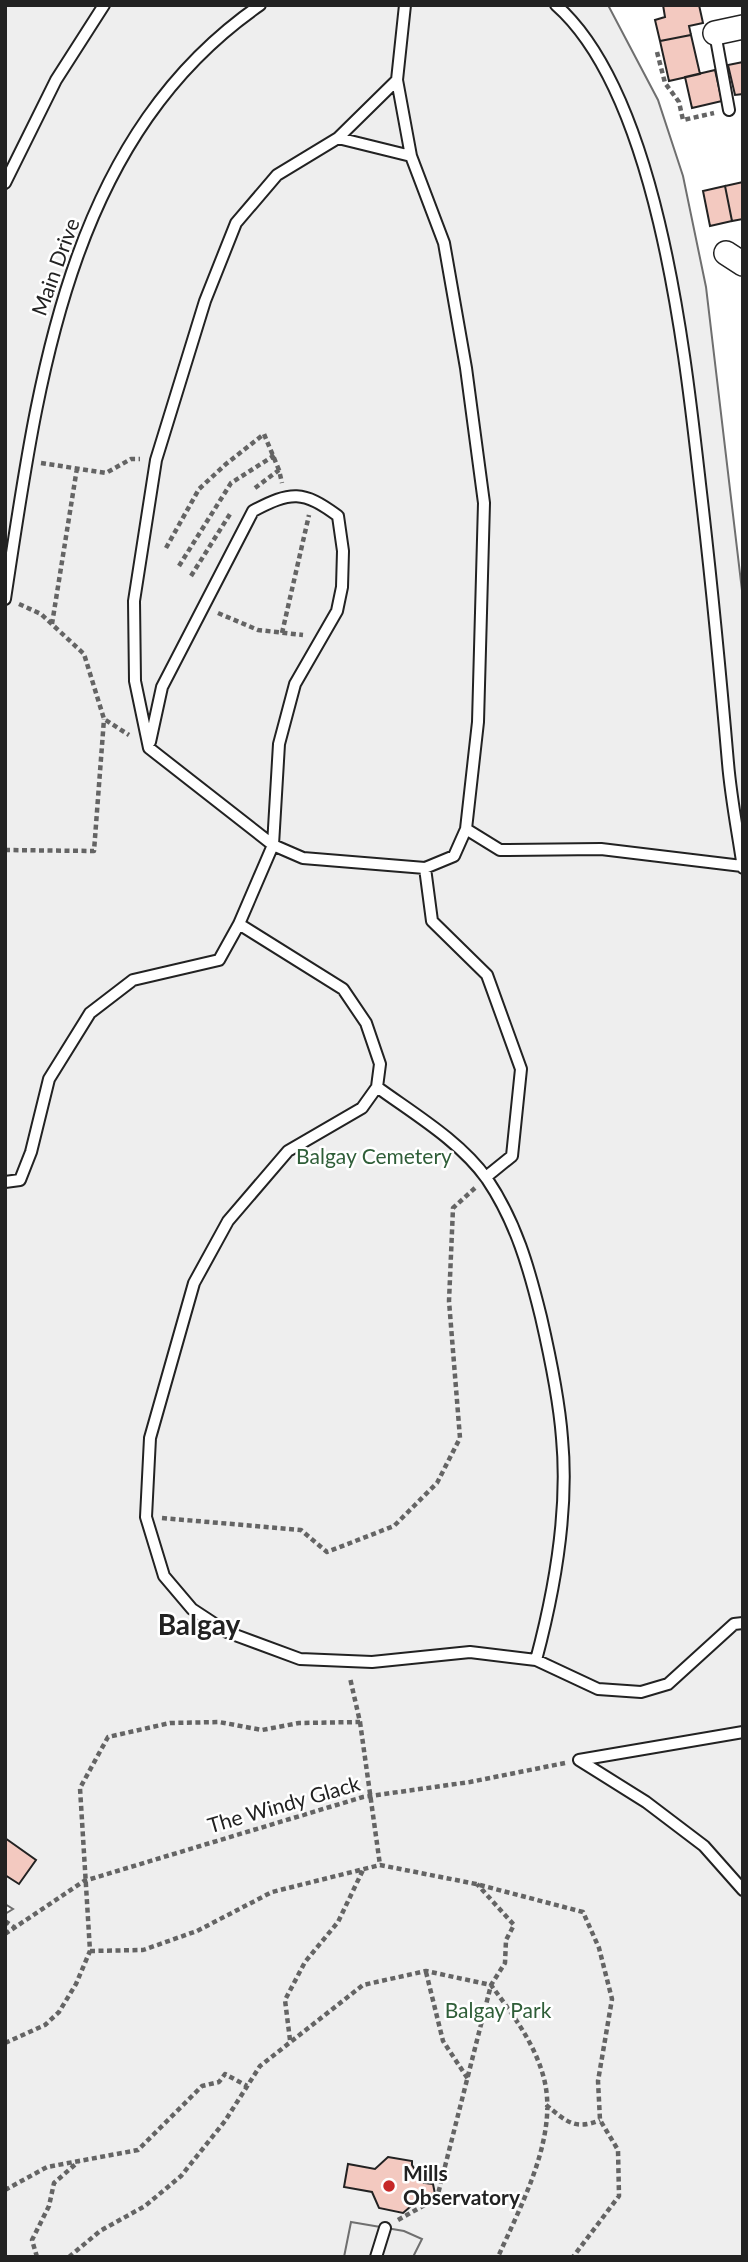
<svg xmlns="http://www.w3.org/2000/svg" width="748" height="2262" font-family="Lato,sans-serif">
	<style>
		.green { fill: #eee; stroke: #6f6f6f; stroke-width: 2 }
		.parking { fill: #ededed; stroke: #6f6f6f; stroke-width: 2 }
		.building { fill: #f3c9c0; stroke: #222; stroke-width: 2 }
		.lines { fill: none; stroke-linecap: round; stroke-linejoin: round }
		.lane-casing { stroke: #222; stroke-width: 14 }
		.street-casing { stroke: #222; stroke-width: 26 }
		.path { stroke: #646464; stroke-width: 4.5; stroke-dasharray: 5 3.5; stroke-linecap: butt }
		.lane { stroke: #fff; stroke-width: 10 }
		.street { stroke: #fff; stroke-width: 23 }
		.path-bridge { stroke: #646464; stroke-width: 4.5; stroke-dasharray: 5 3.5; stroke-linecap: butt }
		.poi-dot { fill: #c62828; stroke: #fff; stroke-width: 2.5 }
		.labels { text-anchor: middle; stroke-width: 5; stroke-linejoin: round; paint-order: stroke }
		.street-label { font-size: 21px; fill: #222; stroke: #fff }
		.park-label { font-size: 21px; fill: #2f5e38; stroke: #fff }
		.poi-label { font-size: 21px; font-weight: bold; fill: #222; stroke: #fff; text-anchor: start }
		.district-label { font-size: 28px; font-weight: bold; fill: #222; stroke: #fff }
	</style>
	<rect width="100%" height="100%" fill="#fff"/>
	<!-- green -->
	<path class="green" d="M5 5H608L658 100 683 176 706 287 743 599V2257H5V1914L13 1909 5 1904Z"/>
	<!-- parking -->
	<path class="parking" d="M351 2222 404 2231 422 2239 413 2257H344Z"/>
	<!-- building -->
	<path class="building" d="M663 5H699L703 23 689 26 691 35 660 41 655 20 665 17Z
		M691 35 700 74 669 81 660 41Z
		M743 62V94L735 95 728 65Z
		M715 70 722 101 692 108 685 77Z
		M743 182V219L732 221 725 186Z
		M725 186 732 221 710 226 703 191Z
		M5 1838 36 1860 19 1884 5 1875Z
		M388 2157 412 2161V2165L420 2178H425L424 2183 433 2184 435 2194 422 2195 421 2201H417L403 2213 379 2208 372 2192 344 2187 348 2164 375 2169Z"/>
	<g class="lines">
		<defs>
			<path id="lane" d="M556 5C658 95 685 353 700 484 711 577 720 670 728 763 731 799 738 833 743 868
				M715 33 729 110
				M397 80 338 138 277 175 236 223 205 301 156 460 134 601 135 681 149 748 273 845 303 858 425 868 454 856 466 829 478 722 484 503 466 368 444 243 411 156 397 80 405 5
				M338 138 411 156
				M5 183 56 80 104 5
				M5 599C38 384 66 139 260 5
				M466 829 500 850 601 849 742 866
				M425 868 432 921 487 975 521 1069 512 1156 486 1177
				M239 924 343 989 366 1023 380 1064 377 1087 362 1108 288 1151 228 1221 194 1283 150 1438 146 1517 164 1576 192 1609 227 1632 300 1659 372 1662 470 1652 536 1660 598 1689 641 1692 668 1684 734 1624 743 1623
				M377 1087C414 1114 460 1141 487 1179 516 1222 529 1268 541 1317 550 1356 559 1398 562 1438 569 1512 555 1589 536 1660
				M5 1182 20 1180 31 1152 49 1079 90 1013 133 980 219 960 239 924 273 845 279 744 295 684 337 611 342 587 343 551 338 516C303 490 291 491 253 511L162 687 150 742
				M579 1760 646 1802 704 1846 743 1890
				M579 1760 743 1732
				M376 2257 385 2228"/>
			<path id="street" d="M715 33 743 27
				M726 253 743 264"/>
		</defs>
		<!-- lane casing -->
		<use href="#lane" class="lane-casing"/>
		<!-- street casing -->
		<use href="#street" class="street-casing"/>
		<!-- path -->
		<path class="path" d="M657 52 665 83 679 102 683 120 714 113
			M41 463 106 473 131 459H140
			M255 488 279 470 282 483
			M166 548 199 489 226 464 264 434 279 470
			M179 566 231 483 275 455
			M191 576 230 514
			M19 604 41 614 84 654 104 719 129 735
			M218 613 258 630 303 635
			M52 624 77 468
			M282 633 309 515
			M5 850 94 851 104 719
			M162 1518 301 1530 327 1552 394 1526 437 1483 460 1438 449 1301 453 1208 475 1188
			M5 1921 15 1928
			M5 1934 84 1881 363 1797 470 1782 565 1763
			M90 1951 143 1950 197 1931 272 1892 380 1865 476 1884 583 1912 599 1948 612 1999 598 2081 600 2120 618 2150 619 2196 573 2257
			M426 1972 443 2041 468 2079
			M290 2040 285 2000 305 1962 338 1922 363 1870
			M5 2043 45 2025 59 2012 76 1984 90 1951 80 1788 108 1737 170 1723 219 1722 262 1730 299 1723 360 1722 350 1678
			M546 2105C566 2121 575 2131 600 2120
			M5 2190 47 2167 138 2150 202 2086 219 2082 225 2074 247 2086
			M398 2220 437 2198 491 1985 505 1963 506 1940 514 1925 477 1884
			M37 2257 32 2240 49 2206 54 2183 78 2162
			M69 2257 100 2231 145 2206 181 2176 225 2121 260 2066 363 1985 426 1971 491 1985C513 2015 537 2046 545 2083 557 2140 520 2207 498 2257"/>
		<!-- lane -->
		<use href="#lane" class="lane"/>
		<!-- street -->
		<use href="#street" class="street"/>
		<!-- path-bridge -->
		<path class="path-bridge" d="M360 1722 380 1865"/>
	</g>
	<!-- markers -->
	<circle class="poi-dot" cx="389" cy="2186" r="7"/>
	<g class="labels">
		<!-- street labels -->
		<g class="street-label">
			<text transform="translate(56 267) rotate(-70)" y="7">Main Drive</text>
			<text transform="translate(284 1805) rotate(-16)" y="7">The Windy Glack</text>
		</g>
		<!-- park labels -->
		<g class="park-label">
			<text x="374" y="1164">Balgay Cemetery</text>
			<text x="498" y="2018">Balgay Park</text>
		</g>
		<!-- poi labels -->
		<g class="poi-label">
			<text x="403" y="2181">Mills<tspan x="403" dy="24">Observatory</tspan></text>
		</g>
		<!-- district labels -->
		<g class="district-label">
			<text x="199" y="1635">Balgay</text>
		</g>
	</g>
	<!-- border -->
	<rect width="748" height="2262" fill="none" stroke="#222222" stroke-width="14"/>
</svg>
